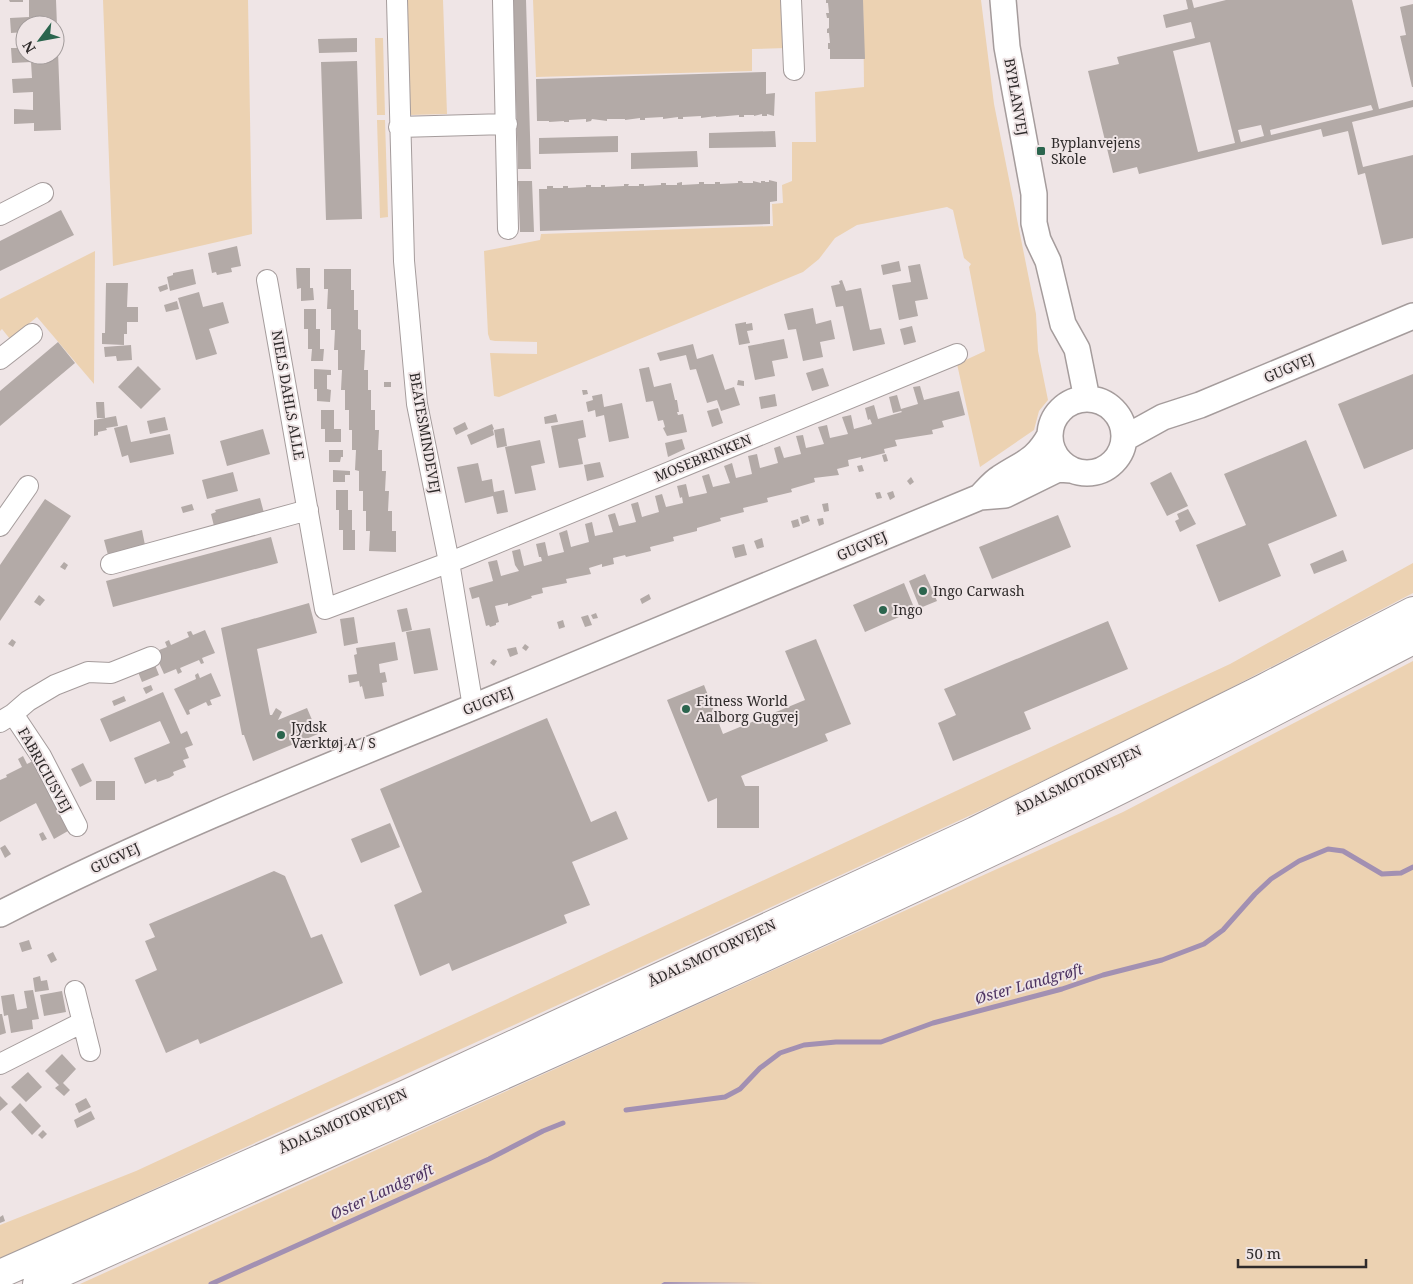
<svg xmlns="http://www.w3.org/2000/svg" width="1413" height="1284" font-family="'Noto Serif',serif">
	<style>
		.green { fill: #ecd2b2 }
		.water { fill: #a290b2 }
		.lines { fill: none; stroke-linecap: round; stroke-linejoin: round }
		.stream { stroke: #a290b2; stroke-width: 5 }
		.building { fill: #b3aaa7; fill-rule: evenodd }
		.minor-casing { stroke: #a59c9c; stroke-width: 22 }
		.tertiary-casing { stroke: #a59c9c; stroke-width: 28 }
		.motorway-casing { stroke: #a59c9c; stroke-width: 30 }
		.minor { stroke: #fff; stroke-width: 20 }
		.tertiary { stroke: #fff; stroke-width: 25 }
		.motorway { stroke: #fff; stroke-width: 28 }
		.poi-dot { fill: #2b654e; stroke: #efe5e6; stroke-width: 2 }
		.labels { text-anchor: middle; stroke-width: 4; stroke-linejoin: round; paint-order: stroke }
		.street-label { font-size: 14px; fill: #2f2b2b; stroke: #efe5e6 }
		.poi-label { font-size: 14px; fill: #2f2b2b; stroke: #efe5e6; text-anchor: start }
		.water-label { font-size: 15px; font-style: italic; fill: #4d3361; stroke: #efe5e6 }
	</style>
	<rect width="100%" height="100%" fill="#efe5e6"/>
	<!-- green -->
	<path class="green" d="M103 0H248L252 234 113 266Z
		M405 0H443L447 114 409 115Z
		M533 0H784L786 48 752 49V71L536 77Z
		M863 0H981L994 104 1036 314 1038 351 1048 400 1039 411 1034 430 980 467 957 364 985 351 969 267 971 264 964 258 953 210 947 207 857 225 835 238 819 259 803 272 499 397 494 396 490 353 537 354V342L495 341 490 340 488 334 484 251 540 240 541 234 773 226 772 204 783 203 782 185 792 181V142H816L815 92 864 87Z
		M375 38H383L385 115H377Z
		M377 120H385L388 217 380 218Z
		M95 251 94 384 37 317 10 339 2 329 0 331V299Z
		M1413 563V593L1192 708 1008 798 615 979 0 1259V1225L136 1171 1230 664Z
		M1413 661V1284H762L664 1282 661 1284H80L1123 812Z"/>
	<!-- water -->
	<path class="water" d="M664 1282 763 1283 661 1284Z"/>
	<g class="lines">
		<!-- stream -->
		<path class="stream" d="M626 1110 725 1097 740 1089 760 1068 780 1053 804 1045 836 1042H881L933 1023 1062 989 1103 975 1162 960 1204 944 1223 930 1255 894 1271 879 1299 861 1328 849 1343 851 1382 874 1401 873 1413 867
			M211 1284 489 1159 543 1131 563 1123"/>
	</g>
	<!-- building -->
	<path class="building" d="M9 0H23V2H10Z
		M29 0H56L61 130 34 131V123L14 124V109L33 110V92L13 93 12 79 32 78 31 62 12 63 11 48H25V55H55V25H25L24 32 11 33 10 18 29 17Z
		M513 0H526L531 169H518Z
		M826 0H863L865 59H830V49H828V43H830L829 33H827V29L829 28V18H827L826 13H829L828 3H826Z
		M1186 0H1192L1194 8 1226 0H1352L1379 109 1413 100V107L1352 122 1363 167 1413 155V238L1382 245 1365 173 1358 175 1348 131 1323 137 1321 129 1139 174 1137 167 1113 173 1088 71 1119 64 1117 57 1195 38 1191 22 1166 28 1163 15 1188 9ZM1210 42 1235 143 1198 152 1173 51ZM1371 105 1373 110 1271 135 1270 130ZM1261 125 1264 136 1241 142 1238 130Z
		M1413 4V87H1412L1400 36 1406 35 1400 7Z
		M357 38V52L319 53 318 39Z
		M357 61 362 219 326 220 321 62Z
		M766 72V94L775 93 774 116 767 114V116H762V114L754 116V115H744V117H739V115L716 117V116L701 118V116L683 117V119H678V117L663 119V117L645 118V120H640V118L625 120V119H607V121L592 119 591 121 586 122V119L569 120V122H564V121L549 122V121H537L536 79Z
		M775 131 776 147 709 148V133Z
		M618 136V152L539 154V138Z
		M697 151 698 167 631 169V153Z
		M769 180 777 182V201L770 202V224L540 231 539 189H547V186H553V188H563V186H568V188L586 187V185H591V187H601V185H605V187L624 186V184H629L628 186H639V184H644V186L661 185V183H666V185H677V183L682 182V185L699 184V182H704V184H715V182H720V184L738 183V181H742L743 183H753V181L761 183V181H765V182H769Z
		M518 181H532L534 232H520Z
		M61 210 74 235 0 271V241Z
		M237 246 241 266 231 268 232 272 217 275 216 272 212 273 208 253Z
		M899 261 901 271 883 275 881 265Z
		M920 264 928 299 915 301 918 316 899 320 892 285 911 282 908 266Z
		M296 268H310V288H313L314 300 301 301V288L297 289Z
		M193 269 196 284 170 291 167 277 173 275V273Z
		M324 269H351V290H354V310H358V329L361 330V350H365L364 370H368V390H371V410H375V430H379L378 450H382V471H386L385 491H389L388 511H392V531H396V552L369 551 370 531H366V511H363V491H359V471L355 470 356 450H352V430H349V410H345V390H341L342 370H338V350H334L335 330H331V309H327L328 289H324Z
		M842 280 846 291 861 288 870 330 881 328 885 344 853 351 843 306 836 307 831 286 840 284 839 281Z
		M106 283H128L127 307H138V322H127V334H124V345L102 344V333H105Z
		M167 284 168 289 160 292 158 287Z
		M199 292 203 307 223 302 229 323 209 329 217 354 196 360 178 298Z
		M177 301 179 309 166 312 164 305Z
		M813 308 816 324 831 320 835 339 820 342 823 357 803 361 796 329 788 330 784 314Z
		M304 309H316V329H320V349H324L323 361H311L312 349H308V329H304Z
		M746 322V324L752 323 753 330 747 331 750 343 739 345 735 324Z
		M912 326 916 342 904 345 900 329Z
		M784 339 788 358 772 361 775 376 755 380 748 346Z
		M58 342 75 363 0 426V391Z
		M693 344 697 359 713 354 725 390 734 387 740 405 721 411 717 400 707 403 696 369 690 370 686 355 660 361 657 353Z
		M131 345 132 360 117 361 116 356 105 357 104 347Z
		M138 366 161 389 141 409 118 387Z
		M649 367 654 387 671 383 675 400H677L679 412H677L678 415 683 414 687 432 667 436 663 428 665 427 663 420 658 421 653 401 646 402 639 369Z
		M823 368 829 386 812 391 806 373Z
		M314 369 331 370V375H327V389L331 390 330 402 317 401V389H314Z
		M1413 374V449L1364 469 1338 404Z
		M738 380 744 381V386L737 385Z
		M384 382H391V387H384Z
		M920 386 924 400 959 391 965 415 942 421 944 427 932 430 933 434 895 440 897 446 884 449 885 453 861 459V457L848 460 849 466 837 469 839 475 814 478 815 482 791 489 792 492 767 498 768 502 743 508 744 512 720 518 721 521 697 528V531L673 537 674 541 650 547 651 551 626 557 625 555 613 558 614 564 602 567V564L589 568 591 574 566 579 567 583 542 588 543 593 531 596 532 598 508 606V603L495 606 499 622 496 623V625L490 627 489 625 486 626 479 597 472 599 469 588 493 581 488 562 497 560 501 576 519 571 515 565 512 551 520 549 524 566 542 561 541 557H539L536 544 545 542 548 556 564 552 559 533 567 530 571 547 589 542 585 524 592 522 595 536 613 532 608 515 615 513 619 526 636 522 631 504 638 502 642 517 659 512 655 496 662 494 666 507 683 503 682 497 680 498 677 486 686 484 689 497 707 493 702 476 709 474 713 487 730 483 724 466 732 463 736 478 752 474 748 456 757 454 760 468 778 463 774 448 780 446 784 458 801 454 796 436 803 435 806 448 824 444 818 427 827 425 830 438 848 434 842 417 851 415 854 429 872 424 870 419 868 420 865 408 874 405 878 419 902 412 901 411 893 413 889 397 897 395 901 409 918 404 913 387Z
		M582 390H587L588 394 583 395Z
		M602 394 604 407 622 403 629 438 609 442 604 415 596 417 595 410 588 412 586 402 593 400 592 396Z
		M775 394 777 406 761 409 759 397Z
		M96 402H104L105 418H97Z
		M718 408 723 423 712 427 707 411Z
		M321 410H334V429H341V442H325V429H321Z
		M556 414 558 422 545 424 544 417Z
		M116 416 118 426 106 428 107 430 98 432V435L94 436V420Z
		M165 417 168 430 150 434 147 421Z
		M583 420 586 437 578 439 583 464 559 468 551 426Z
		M465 422 468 429 456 435 453 428Z
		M492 424 494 429 491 431 493 430 494 435 471 445 467 435Z
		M127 425 131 442 170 434 174 454 130 463 128 455 122 457 114 428Z
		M504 428 507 446 497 448 494 430Z
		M263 429 270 454 227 466 220 441Z
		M682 439 685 449 668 457 665 443Z
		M540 440 545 463 531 466 536 490 515 494 505 447Z
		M1306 440 1337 516 1268 544 1281 576 1219 602 1196 545 1246 525 1224 474Z
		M329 450H343V457H341L340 462H329Z
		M886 454 888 461 884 462 882 455Z
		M600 462 604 477 587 481 584 465Z
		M478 463 482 481 492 479 494 492 504 490 508 512 497 514 493 496 465 503 457 467Z
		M862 465 864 471 859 472 857 466Z
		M333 470 350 471V475H345V482H333Z
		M233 472 238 491 207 499 202 480Z
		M1171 472 1188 506 1167 516 1150 483Z
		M911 477 914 482 910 485 907 481Z
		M336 490H348V510H352V530H355V550H343V530H339V510H336Z
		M893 491 895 497 890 500 887 493Z
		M880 492 882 498 877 499 875 493Z
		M260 498 264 513 214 526 211 514 216 512 215 510Z
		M45 499 71 516 0 621V565Z
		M828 503 829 511 824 512 822 504Z
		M192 504 194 510 183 513 181 507Z
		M1188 509 1196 524 1180 532 1175 521 1179 519 1177 514Z
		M808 515 810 521 802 524 800 517Z
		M1058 515 1071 547 992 579 979 547Z
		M823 518 824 524 819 526 817 519Z
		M798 519 800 526 793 528 791 521Z
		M142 530 145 545 108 555 104 540Z
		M271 537 278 563 113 607 106 581Z
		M762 538 764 547 757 549 754 541Z
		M744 544 747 555 735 558 732 547Z
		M1343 550 1347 561 1314 574 1310 564Z
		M64 562 68 565 65 570 60 567Z
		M925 574 937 601 920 608 909 581Z
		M904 583 915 610 865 632 853 605Z
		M649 594 651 599 642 604 640 599Z
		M39 595 45 600 40 606 34 602Z
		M309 603 317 633 257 649 270 715H272L276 708 282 712 278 720 307 708 318 734 253 761 244 735H242L221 628Z
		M407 608 412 630 402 632 397 610Z
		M596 613 598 618 593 619 591 615Z
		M588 615 592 625 585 627 581 617Z
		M354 617 358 643 344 646 340 619Z
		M563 620 565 627 559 629 557 622Z
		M1108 621 1128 669 1024 712 1031 729 953 761 938 723 956 715 944 689Z
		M430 628 438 670 414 674 406 632Z
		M205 630 215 653 202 658 204 663 201 664 199 660 180 668 182 672 178 674 176 669 164 674 154 652 167 647 165 642 169 640 171 645 189 637 187 632 191 631 193 635Z
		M12 639 16 642 13 647 8 644Z
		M816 639 851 724 825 734 828 741 741 776 745 786H759V828H717V798L708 802 667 700 704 685 723 734 805 700 785 651Z
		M395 642 398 660 379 664 380 673 385 672 387 682 382 683 384 696 365 699 362 686 360 687 359 681 349 683 348 675 357 674 354 655 357 654 356 648Z
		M525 644 529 647 526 651 522 648Z
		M516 647 518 654 510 657 507 649Z
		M493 659 497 661 494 666 490 663Z
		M155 665 159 675 142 682 138 672Z
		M198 673 200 678 211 673 221 696 210 700 212 705H211L208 706 206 702 189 710 190 714 187 715 174 689 196 679 195 675Z
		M151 685 153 690 146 694 143 688Z
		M163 692 181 734 187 731 193 745 185 748 189 758 183 760 186 767 173 772 174 775 169 778 157 782 156 779 145 784 134 758 170 743 160 721 110 742 100 719Z
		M124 696 126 701 114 706 112 701Z
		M547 718 591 822 616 811 628 839 572 862 590 905 564 915 567 923 452 971 449 963 420 976 394 905 422 892 380 789Z
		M23 756 27 764 33 761 68 831 54 839 36 803 0 822V780L7 777 6 775 22 767 18 759Z
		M83 763 92 781 80 787 71 769Z
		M96 781H115V800H96Z
		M390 823 400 847 361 863 351 839Z
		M43 832 47 839 42 841 39 834Z
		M5 845 11 854 5 858 0 848Z
		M274 871 285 876 311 938 322 934 343 983 200 1044 198 1039 166 1053 135 980 157 970 145 941 155 937 149 924Z
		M29 940 32 949 22 952 19 943Z
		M53 952 57 960 51 963 47 955Z
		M40 976 41 981 47 980 49 990 35 992 33 978Z
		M33 990 39 1019 32 1020 33 1029 11 1033 8 1015 4 1016 1 996 14 994 17 1010 27 1008 24 991Z
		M62 991 66 1012 44 1016 40 995Z
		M0 1014H2L6 1033 0 1035Z
		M62 1054 76 1069 63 1083 70 1090 64 1096 55 1088 59 1085 45 1071Z
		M28 1072 42 1087 26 1102 11 1087Z
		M0 1096 8 1104 0 1111Z
		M86 1098 91 1107 79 1113 75 1104Z
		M20 1103 41 1126 32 1135 11 1112Z
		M91 1111 95 1119 77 1128 74 1120Z
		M43 1130 47 1134 42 1139 38 1135Z
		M3 1215 5 1221 0 1223V1217Z"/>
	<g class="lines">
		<defs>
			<path id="minor" d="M397 0 404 261 417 404 449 562 473 707
				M503 0 508 229
				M791 0 794 70
				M399 127 507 124
				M0 215 43 193
				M267 280 325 609 458 559 957 354
				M0 359 32 334
				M0 526 28 486
				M111 564 308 510
				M13 714 41 756 77 826
				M0 722 13 714 28 701 55 685 88 672 111 673 151 657
				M75 991 90 1051
				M0 1064 83 1022"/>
			<path id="tertiary" d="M1003 0 1007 47 1034 194V223L1038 240 1048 261 1063 324 1077 349 1087 399
				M1050 436a37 37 0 1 1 74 0a37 37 0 1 1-74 0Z
				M1125 438 1163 417 1200 405 1413 316
				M980 497C986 491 993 482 1000 478 1024 462 1035 462 1050 435
				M0 914C151 837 309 774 466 710 638 640 809 568 980 497L1005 495 1058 469 1071 470"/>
			<path id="motorway" d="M0 1274 404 1095 975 831 1264 688 1413 611
				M37 1284C375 1131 717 983 1052 823 1174 765 1293 702 1413 640"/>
		</defs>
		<!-- minor casing -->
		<use href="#minor" class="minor-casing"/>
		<!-- tertiary casing -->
		<use href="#tertiary" class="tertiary-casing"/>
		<!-- motorway casing -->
		<use href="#motorway" class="motorway-casing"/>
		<!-- minor -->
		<use href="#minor" class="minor"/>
		<!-- tertiary -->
		<use href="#tertiary" class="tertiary"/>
		<!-- motorway -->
		<use href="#motorway" class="motorway"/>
	</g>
	<!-- markers -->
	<g class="poi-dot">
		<rect x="1036" y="146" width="10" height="10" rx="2.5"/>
		<circle cx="923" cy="591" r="5"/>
		<circle cx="883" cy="610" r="5"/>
		<circle cx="686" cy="709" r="5"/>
		<circle cx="281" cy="735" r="5"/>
	</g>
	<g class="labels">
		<!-- street labels -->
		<g class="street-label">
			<text transform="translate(1016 97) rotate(80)" y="5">BYPLANVEJ</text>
			<text transform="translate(1289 368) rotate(-23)" y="5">GUGVEJ</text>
			<text transform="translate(288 395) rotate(80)" y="5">NIELS DAHLS ALLE</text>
			<text transform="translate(425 433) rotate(80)" y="5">BEATESMINDEVEJ</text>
			<text transform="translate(703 458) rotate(-22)" y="5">MOSEBRINKEN</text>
			<text transform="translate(862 546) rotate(-23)" y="5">GUGVEJ</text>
			<text transform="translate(488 701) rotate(-22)" y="5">GUGVEJ</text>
			<text transform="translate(45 770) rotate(61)" y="5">FABRICIUSVEJ</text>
			<text transform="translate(1078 780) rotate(-26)" y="5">ÅDALSMOTORVEJEN</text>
			<text transform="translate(115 858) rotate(-25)" y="5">GUGVEJ</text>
			<text transform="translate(712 953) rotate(-25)" y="5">ÅDALSMOTORVEJEN</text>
			<text transform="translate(343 1121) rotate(-24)" y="5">ÅDALSMOTORVEJEN</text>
		</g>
		<!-- poi labels -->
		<g class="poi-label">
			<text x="1051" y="148">Byplanvejens<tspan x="1051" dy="16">Skole</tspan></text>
			<text x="933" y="596">Ingo Carwash</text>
			<text x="893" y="615">Ingo</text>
			<text x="696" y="706">Fitness World<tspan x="696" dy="16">Aalborg Gugvej</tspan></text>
			<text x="291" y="732">Jydsk<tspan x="291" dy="16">Værktøj A / S</tspan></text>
		</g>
		<!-- water labels -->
		<g class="water-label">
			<text transform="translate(1029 984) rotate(-16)" y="5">Øster Landgrøft</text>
			<text transform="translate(382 1192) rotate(-25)" y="5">Øster Landgrøft</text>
		</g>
	</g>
	<!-- north arrow -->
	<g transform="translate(40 40) rotate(238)"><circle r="24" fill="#efe5e6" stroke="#a29b9b"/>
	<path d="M0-4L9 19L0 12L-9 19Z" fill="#2b654e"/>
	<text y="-8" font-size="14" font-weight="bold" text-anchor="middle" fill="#2f2b2b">N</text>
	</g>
	<!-- scale -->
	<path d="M1238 1259v8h128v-8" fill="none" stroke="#2f2b2b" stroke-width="2.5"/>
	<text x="1246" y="1259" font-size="15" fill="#2f2b2b" stroke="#efe5e6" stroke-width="4" paint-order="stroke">50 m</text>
</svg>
